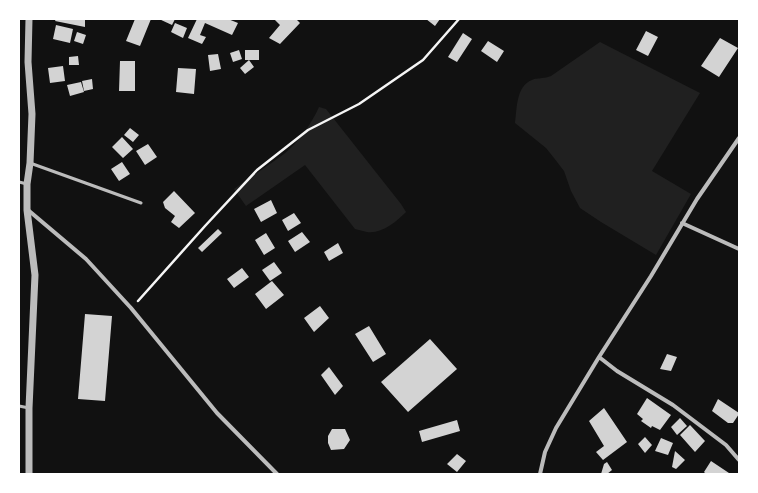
<svg xmlns="http://www.w3.org/2000/svg" width="758" height="493" font-family="Roboto,sans-serif">
	<style>
		.green { fill: #202020 }
		.building { fill: #d3d3d3 }
		.lines { fill: none; stroke-linecap: round; stroke-linejoin: round }
		.path { stroke: #f5f5f5; stroke-width: 2.5 }
		.service { stroke: #bcbcbc; stroke-width: 3 }
		.minor { stroke: #bcbcbc; stroke-width: 4 }
		.tertiary { stroke: #bcbcbc; stroke-width: 7 }
	</style>
	<rect width="100%" height="100%" fill="#111"/>
	<!-- green -->
	<path class="green" d="M600 42 700 93 652 171 691 194 656 255 601 222 580 208 571 191 564 171 554 158 546 148 515 123C517 109 516 86 532 80 535 78 539 79 542 78 545 78 548 77 551 76Z
		M319 107 326 109 401 204 406 212C396 222 382 234 367 232 363 231 359 230 355 229L305 165 246 206 234 189C250 177 268 166 284 154 298 143 312 123 319 107Z"/>
	<!-- building -->
	<path class="building" d="M56 19H85V27L55 21Z
		M135 19H151L140 46 126 41Z
		M159 19H175L172 25Z
		M197 19H228L238 23 232 35 205 23 200 35 206 37 202 44 188 38Z
		M274 19H296L300 23 280 44 269 38 280 25Z
		M426 19H440L435 26Z
		M175 23 187 28 183 38 171 32Z
		M56 25 73 29 70 43 53 39Z
		M646 31 658 37 648 56 636 50Z
		M77 32 86 35 83 44 74 41Z
		M463 33 472 39 457 62 448 57Z
		M720 38 738 48 719 77 701 66Z
		M488 41 504 51 497 62 481 51Z
		M239 50 242 59 233 62 230 53Z
		M245 50H259V60H245Z
		M218 54 221 69 210 71 208 55Z
		M78 56 79 65H69V57Z
		M249 60 254 67 245 74 240 68Z
		M120 61H135V91H119Z
		M63 66 65 81 50 83 48 68Z
		M178 68 196 69 194 94 176 92Z
		M92 79 93 89 84 91 82 81Z
		M81 82 84 92 70 96 67 85Z
		M130 128 139 135 133 142 124 135Z
		M122 137 133 149 123 158 112 147Z
		M148 144 157 157 145 165 136 151Z
		M122 162 130 174 119 181 111 169Z
		M174 191 195 213 179 228 171 222 175 216 165 208 163 202Z
		M271 200 277 213 261 222 254 209Z
		M294 213 301 223 288 231 282 220Z
		M218 229 222 233 202 252 198 248Z
		M302 232 310 242 295 252 288 241Z
		M266 233 275 248 264 255 255 240Z
		M338 243 343 253 329 261 324 252Z
		M274 262 282 273 270 281 262 270Z
		M242 268 249 277 234 288 227 279Z
		M272 281 284 295 266 309 255 294Z
		M320 306 329 318 314 332 304 318Z
		M85 314 112 316 105 401 78 399Z
		M369 326 386 354 373 362 355 334Z
		M430 339 457 369 408 412 381 382Z
		M667 354 677 357 671 371 660 369Z
		M329 367 343 386 335 395 321 375Z
		M647 398 671 415 660 430 652 426 651 428 641 421 643 419 637 414Z
		M718 399 739 413V414L733 423H728L712 411Z
		M604 408 627 442 603 460 596 452 604 446 589 421Z
		M680 418 687 426 677 435 671 427Z
		M457 420 460 431 422 442 419 431Z
		M690 425 705 441 695 452 680 435Z
		M332 429H345L350 440 344 449 331 450 328 443V436Z
		M645 437 652 445 645 453 638 444Z
		M661 438 673 443 668 455 655 451Z
		M675 451 685 460 676 469 672 467Z
		M457 454 466 461 457 472 447 464Z
		M711 461 729 473 728 474H706L704 472Z
		M607 462 612 470 607 474H601L604 464Z"/>
	<g class="lines">
		<!-- path -->
		<path class="path" d="M138 301 205 226 257 170 308 130 359 104 423 60 459 19"/>
		<!-- service -->
		<path class="service" d="M30 163 141 203
			M19 182 27 184
			M19 406 29 408"/>
		<!-- minor -->
		<path class="minor" d="M28 210 86 259 131 308 217 413 277 474
			M682 223 739 249
			M599 357 651 276 697 199 739 138
			M540 474 545 452 556 428 599 357 617 371 673 405 726 445 739 460"/>
		<!-- tertiary -->
		<path class="tertiary" d="M29 19 28 62 32 114 30 163 27 184V210L35 275 29 408V474"/>
	</g>
	<!-- border -->
	<rect width="758" height="493" fill="none" stroke="#ffffff" stroke-width="40"/>
</svg>
